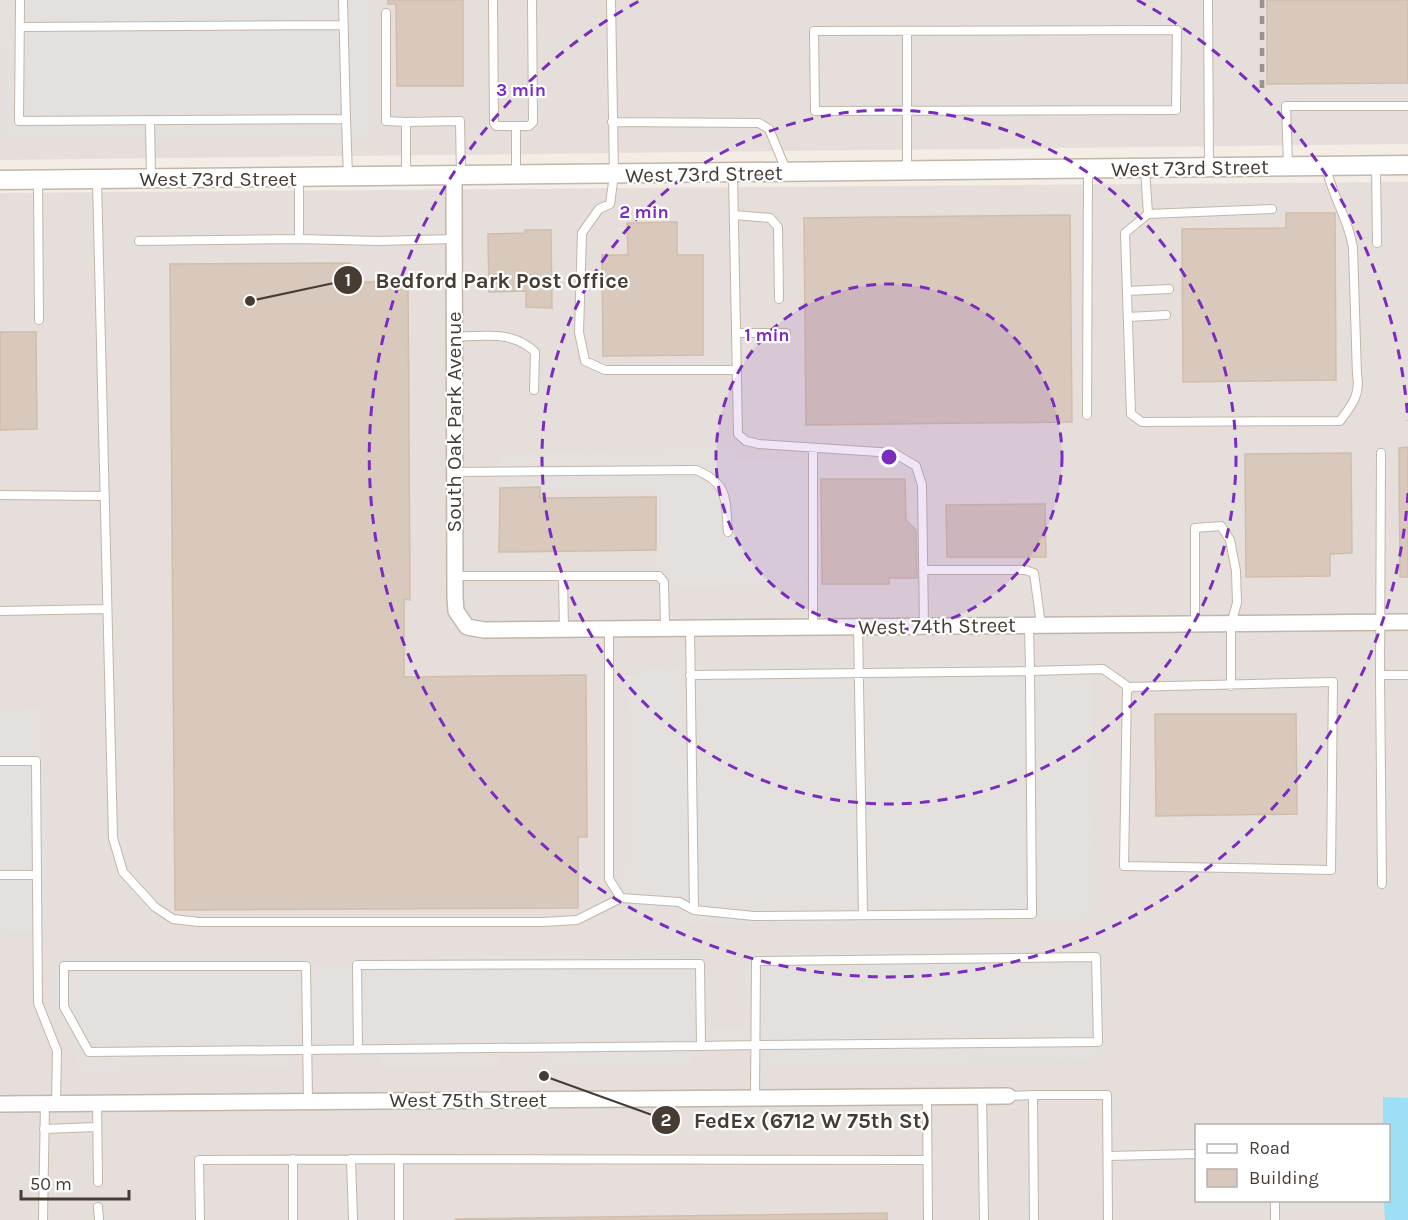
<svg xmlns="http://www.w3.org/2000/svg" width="1408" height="1220" font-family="Karla,sans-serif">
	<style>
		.industrial { fill: #e5deda; fill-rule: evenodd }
		.parking { fill: #e4e0dd }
		.water { fill: #9ddff4 }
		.building { fill: #d9c9bc; stroke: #d1bdac; stroke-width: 1.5 }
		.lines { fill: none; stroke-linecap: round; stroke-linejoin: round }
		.service-casing { stroke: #c2b6aa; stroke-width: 10 }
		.minor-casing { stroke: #c2b6aa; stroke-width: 18 }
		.tertiary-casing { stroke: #c2b6aa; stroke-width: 21 }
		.service { stroke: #fff; stroke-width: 8 }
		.minor { stroke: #fff; stroke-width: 15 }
		.tertiary { stroke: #fff; stroke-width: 18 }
		.rail { stroke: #959595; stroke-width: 4.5; stroke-dasharray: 8 8; stroke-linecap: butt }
		.ring { fill: none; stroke: #7b2cbf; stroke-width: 3; stroke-dasharray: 10 8 }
		.labels { text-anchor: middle; stroke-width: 4.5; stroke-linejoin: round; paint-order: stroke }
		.street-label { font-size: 21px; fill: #463c34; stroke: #fff }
		.centre { fill: #7b2cbf; stroke: #fff; stroke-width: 3 }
		.ring-label { font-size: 18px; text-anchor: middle; font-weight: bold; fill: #7b2cbf; stroke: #fff; stroke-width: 4.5; stroke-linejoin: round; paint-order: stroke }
		.leader { fill: none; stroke: #463c34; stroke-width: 2 }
		.callout-dot { fill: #463c34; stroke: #fff; stroke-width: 2 }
		.mark-label { font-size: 18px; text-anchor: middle; font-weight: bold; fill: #fff }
		.callout-label { font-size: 22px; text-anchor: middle; font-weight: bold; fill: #463c34; stroke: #fff; stroke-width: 4.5; stroke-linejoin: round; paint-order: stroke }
	</style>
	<rect width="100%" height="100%" fill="#f3ede5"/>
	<!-- industrial -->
	<path class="industrial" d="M0 0H1408V144L0 160Z
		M1408 182V1220H0V193ZM1196 1126H1388V1200H1196Z"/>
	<!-- parking -->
	<path class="parking" d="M1 0H369L371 137H2Z
		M734 448V459L802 460 804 585 671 589 654 558 657 553V495L654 489 542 490V486H501L500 453Z
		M1092 663 1094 917 1083 916V921L678 925 677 908 625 909 627 676 640 675 647 667Z
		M43 708 47 932 0 933V709Z
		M1096 950 1101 951 1105 962V1048L1101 1050 1100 1061 767 1065 766 1052 735 1051 695 1052 692 1055V1065L550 1067V1056L547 1054H501L498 1068H380V1058L376 1055 292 1056 289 1069 77 1071 73 1043 54 997 53 959 302 957 308 960 310 964 349 965 351 960 361 957 699 954 707 962 709 1028H745L746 959 756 953Z"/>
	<!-- water -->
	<path class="water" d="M1383 1097 1408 1098V1220H1385L1384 1201 1388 1200V1126L1383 1125Z"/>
	<!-- building -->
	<path class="building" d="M388 0H463V86H397L396 4H388Z
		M1267 0H1408V83L1267 84Z
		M1286 213H1335L1336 380 1183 382 1182 229 1286 228Z
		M1070 215 1072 422 806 425 804 218Z
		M677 222V255H703V355L603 356 602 255H628L627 223Z
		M525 230H551L552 308 526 307V291L489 292 488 234 526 233Z
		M350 263V282H408L410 600 404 599V677L586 675 587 837H578V908L175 910 170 264Z
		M0 332H36L37 429 0 430Z
		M1408 447V577H1400L1399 448Z
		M1351 453 1352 553 1330 554V576L1246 577 1245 454Z
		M821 479H905L906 520 916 530 917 578H889V584H822Z
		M540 487V498L656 497V550L499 552 500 488Z
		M1045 504 1046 557H947L946 505Z
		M1155 714H1296L1297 814 1156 816Z
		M887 1213V1220H455V1219Z"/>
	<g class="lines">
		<defs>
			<path id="service" d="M20 0 19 121 346 119 343 0
				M493 0 494 123 496 126H516
				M611 0 614 175 610 204 599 209 582 233 579 332 585 361 605 370H737
				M1208 0 1209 166
				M386 13V121L406 122
				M20 27 344 25
				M1177 30 1176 110 815 111 814 31Z
				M346 119 348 177
				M150 120 151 179
				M612 122 759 123 769 129 786 170
				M1288 165 1286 106H1408
				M1376 166 1377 243
				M1145 169 1148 214 1125 233 1131 414 1142 422 1340 421C1351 406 1361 395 1357 375L1353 248C1349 220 1332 196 1326 167
				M907 170V31
				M733 174 738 434 746 441 759 444 894 453 916 466 922 485 924 626
				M516 175V126H529L533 122 532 0
				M406 176V122L460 121 461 175
				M38 180 39 320
				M97 180 113 838 123 872 155 907 173 919 199 922H543L577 920 621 898 679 902 694 910 690 628
				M1148 214 1272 209
				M734 215 770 218 778 227 779 299
				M299 239 378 241 454 239
				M139 241 299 239V178
				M1127 291 1169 289
				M1128 317 1166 315
				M736 333H786
				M454 337C482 336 513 330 535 352L534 390
				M1087 415 1088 169
				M1381 453 1380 675H1408
				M454 472 696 470C730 484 725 500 728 532
				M0 495 105 496
				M924 570H1025L1034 573 1041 625
				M455 576H659L664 582 665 628
				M563 576 564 629
				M0 611 107 609
				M1195 624V528L1221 526 1230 540 1236 571 1237 603 1231 624V686
				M813 627V448
				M858 627 863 915
				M609 629V879L621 898
				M690 675 1030 671 1029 625
				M1380 675 1382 884
				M1333 682 1331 870 1124 866 1127 687Z
				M0 761H36L38 1003 57 1051 56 1103
				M0 875H37
				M694 910 754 916 1032 914 1030 671 1103 669 1130 688
				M358 1049 357 965 700 964 701 1046
				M1033 1095H1107L1108 1220
				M982 1096 984 1220
				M1008 1096 1033 1095 1034 1220
				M927 1097 928 1220
				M308 1101 306 966H64V1007L89 1052 701 1046 755 1045 1098 1042 1096 957 756 961 755 1098
				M97 1103 98 1182
				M44 1129 97 1127
				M1108 1156 1196 1154
				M293 1159V1220
				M351 1159 353 1220
				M1275 1200V1220
				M98 1207 99 1220
				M43 1220 45 1103
				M200 1220 199 1160 399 1159
				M399 1220V1159L927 1160"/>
			<path id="minor" d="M454 177 455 598 456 611 467 627 484 630 1408 622
				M0 1104 1008 1096"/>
			<path id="tertiary" d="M0 180 1408 165"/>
		</defs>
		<!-- service casing -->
		<use href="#service" class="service-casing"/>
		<!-- minor casing -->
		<use href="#minor" class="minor-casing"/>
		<!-- tertiary casing -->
		<use href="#tertiary" class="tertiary-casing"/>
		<!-- service -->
		<use href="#service" class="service"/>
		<!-- minor -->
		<use href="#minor" class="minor"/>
		<!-- tertiary -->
		<use href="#tertiary" class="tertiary"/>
		<!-- rail -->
		<path class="rail" d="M1262 0V90"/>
	</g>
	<!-- distance rings -->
	<circle cx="889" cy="457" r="173" fill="#7b2cbf" fill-opacity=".12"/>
	<g class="ring">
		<circle cx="889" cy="457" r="173"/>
		<circle cx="889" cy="457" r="347"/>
		<path d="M1408 493A520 520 0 1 1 641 0M1137 0A520 520 0 0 1 1408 421"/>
	</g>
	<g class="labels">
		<!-- street labels -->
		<g class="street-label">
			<text transform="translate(1190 168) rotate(-1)" y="7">West 73rd Street</text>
			<text transform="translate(704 174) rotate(-1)" y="7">West 73rd Street</text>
			<text x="218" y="186">West 73rd Street</text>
			<text transform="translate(454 422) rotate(-90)" y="7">South Oak Park Avenue</text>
			<text transform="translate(937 626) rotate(-1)" y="7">West 74th Street</text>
			<text x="468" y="1107">West 75th Street</text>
		</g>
	</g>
	<circle cx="889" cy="457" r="9" class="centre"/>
	<g class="ring-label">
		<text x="521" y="96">3 min</text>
		<text x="644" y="218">2 min</text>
		<text x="767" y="341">1 min</text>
	</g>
	<!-- callouts -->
	<path class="leader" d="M250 301L348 280M544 1076L666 1120"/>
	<g class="callout-dot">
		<circle cx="250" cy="301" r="6"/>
		<circle cx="544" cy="1076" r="6"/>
		<circle cx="348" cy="280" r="15"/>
		<circle cx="666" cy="1120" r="15"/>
	</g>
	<g class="mark-label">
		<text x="348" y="286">1</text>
		<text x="666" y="1126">2</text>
	</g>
	<g class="callout-label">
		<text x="502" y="288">Bedford Park Post Office</text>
		<text x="812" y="1128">FedEx (6712 W 75th St)</text>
	</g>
	<!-- legend -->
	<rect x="1195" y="1124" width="195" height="78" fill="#ffffff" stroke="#b5b1ae" stroke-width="1.5"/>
	<rect x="1207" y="1144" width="30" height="9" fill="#ffffff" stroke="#b5b1ae" stroke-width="1.5"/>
	<text x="1249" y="1154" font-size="18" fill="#463c34">Road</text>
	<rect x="1207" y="1169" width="30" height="18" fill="#d9c9bc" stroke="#b5b1ae" stroke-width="1.5"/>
	<text x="1249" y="1184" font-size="18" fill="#463c34">Building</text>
	<!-- scale -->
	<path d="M21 1190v9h108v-9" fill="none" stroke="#463c34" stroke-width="3"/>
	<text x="30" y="1190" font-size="18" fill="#463c34" stroke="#ffffff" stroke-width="4.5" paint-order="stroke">50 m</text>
</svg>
